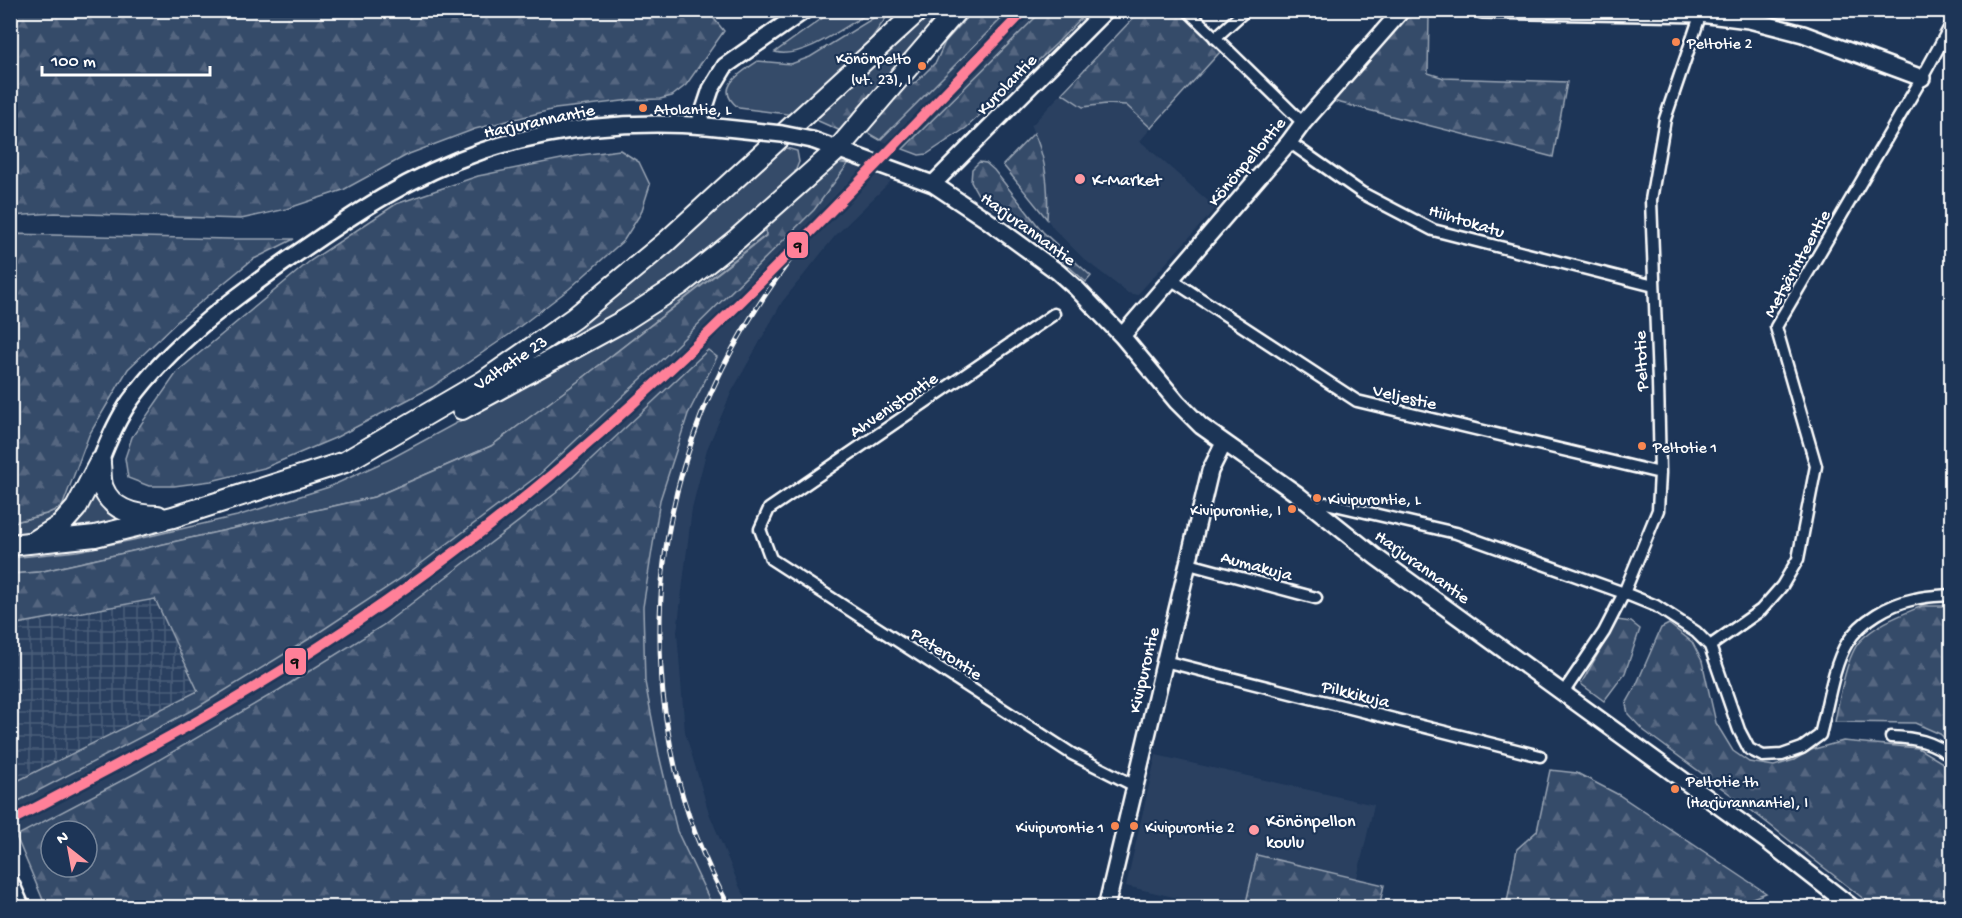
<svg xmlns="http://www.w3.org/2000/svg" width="1962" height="918" font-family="'Gochi Hand',sans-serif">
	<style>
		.built { fill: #2a4161 }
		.industrial { fill: url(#industrial-grid) }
		.green { fill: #364b69; stroke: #9aa5b4; stroke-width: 1.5 }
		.forest { fill: url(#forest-firs); stroke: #9aa5b4; stroke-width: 1.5; fill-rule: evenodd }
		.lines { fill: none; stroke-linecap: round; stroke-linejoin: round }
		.street-casing { stroke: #fff; stroke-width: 15 }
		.secondary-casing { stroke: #fff; stroke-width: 20 }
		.highway-casing { stroke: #fff; stroke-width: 24 }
		.street { stroke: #1d3557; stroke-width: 10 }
		.secondary { stroke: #1d3557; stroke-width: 15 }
		.highway { stroke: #1d3557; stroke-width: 20 }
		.rail-casing { stroke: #fff; stroke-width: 5 }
		.rail { stroke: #1d3557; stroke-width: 3; stroke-dasharray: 9; stroke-linecap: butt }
		.secondary-bridge-casing { stroke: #fff; stroke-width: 20; stroke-linecap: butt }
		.secondary-bridge { stroke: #1d3557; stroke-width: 15 }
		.rail-1-casing { stroke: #1d3557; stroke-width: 15 }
		.rail-1 { stroke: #ff8098; stroke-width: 10 }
		.bus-dot { fill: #f88751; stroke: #1d3557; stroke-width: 2 }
		.poi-dot { fill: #ff9aa2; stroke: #1d3557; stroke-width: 2 }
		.labels { text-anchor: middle; stroke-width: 4.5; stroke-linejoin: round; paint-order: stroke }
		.bus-label { font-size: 16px; fill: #fff; stroke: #1d3557; text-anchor: start }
		.street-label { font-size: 18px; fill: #fff; stroke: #1d3557 }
		.poi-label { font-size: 18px; fill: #fff; stroke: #1d3557; text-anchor: start }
		.line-badge { stroke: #1d3557; stroke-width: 2 }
		.pale-badge-label { font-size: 16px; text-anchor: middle; font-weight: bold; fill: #111 }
	</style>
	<defs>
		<pattern id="industrial-grid" width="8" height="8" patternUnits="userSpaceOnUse" patternTransform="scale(1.5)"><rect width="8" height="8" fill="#2a4161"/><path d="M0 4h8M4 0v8" fill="none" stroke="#4a5e79"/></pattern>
		<pattern id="forest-firs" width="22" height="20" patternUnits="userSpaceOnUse" patternTransform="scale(1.5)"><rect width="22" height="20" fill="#364b69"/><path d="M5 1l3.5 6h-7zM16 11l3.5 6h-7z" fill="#546680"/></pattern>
	</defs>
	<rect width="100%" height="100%" fill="#1d3557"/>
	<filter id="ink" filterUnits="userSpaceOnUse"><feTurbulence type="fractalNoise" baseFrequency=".0167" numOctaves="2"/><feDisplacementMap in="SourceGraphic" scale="12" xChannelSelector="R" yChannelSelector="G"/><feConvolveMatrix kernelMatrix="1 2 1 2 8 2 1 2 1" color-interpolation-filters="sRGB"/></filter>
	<g filter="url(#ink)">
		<!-- built -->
		<path class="built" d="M1009 11H1042L903 149 880 140Z
			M1062 93 1083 107 1106 104 1126 105 1151 128 1140 141 1216 208 1137 295 1128 293 1085 260 1053 228 1047 219 1048 191 1043 159 1031 126Z
			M848 164 891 181 835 236 782 302 731 393 707 449 692 508 677 632 685 732 709 813 740 888 752 907H713L677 831 659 755 645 682 643 607 660 500 688 414 716 358 708 350 556 493 382 626 279 690 138 772 16 836 11 822V805L198 707 309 639 406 575 540 474 674 348 814 210Z
			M1156 755 1374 805 1357 878 1257 855 1245 907H1217L1126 886Z"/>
		<!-- industrial -->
		<path class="industrial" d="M155 599 199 691 11 784V625Z"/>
		<!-- green -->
		<path class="green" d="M834 10 872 11C847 25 803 60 775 52Z
			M883 12 886 18 866 46 795 115 739 108C712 88 741 73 758 61L791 64 810 57Z
			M783 147 797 151 799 162 794 174 703 258 667 286 491 388Z
			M766 228V235L584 377 491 446 374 497 39 572 11 574V558L77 551 133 540 237 516 329 487 390 459 626 331Z
			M95 484C100 501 108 514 124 523L65 533Z
			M75 501 38 531 11 534V523L46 514Z"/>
		<!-- forest -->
		<path class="forest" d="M707 10 724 31 686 85 672 96 660 99 631 100 555 109 475 129 409 154 343 190 286 209 241 219 55 213 11 216V11Z
			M929 11H948L843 132 816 120Z
			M973 11H1009L880 140 866 132 867 127 900 88 916 82 936 62 945 42Z
			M1042 11H1088L1056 44 966 128 927 154 919 155 903 149Z
			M1140 11H1180L1220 52 1151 128 1126 105 1106 104 1083 107 1062 93Z
			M1406 15H1429L1428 73 1444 78 1567 82 1553 157 1329 100Z
			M1034 133C1046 159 1049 190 1047 219L1003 165Z
			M620 150 639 162 650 185 641 213 624 240 569 289 510 334 432 387 335 438 264 468 211 481 174 486H149L128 478 125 458 132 437 178 371 310 261 396 204 478 176 581 155Z
			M837 162 848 164 814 210 674 348 540 474 406 575 309 639 198 707 11 805V784L198 691 155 599 11 625V574L39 572 374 497 491 446 584 377 766 236V228L822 169Z
			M979 162 986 163 994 170 1043 232 1091 276 1086 282 1040 241 980 198 971 182 972 169Z
			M11 234 229 239H294L252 260 180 319 128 369 89 435 62 507 46 514 11 523Z
			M708 350 717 357 688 414 660 500 643 607 645 682 659 755 677 831 713 907H46L16 836 138 772 279 690 382 626 556 493ZM51 831H87V867H51Z
			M1922 606H1951V744L1940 734 1915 723 1835 722C1839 701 1846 656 1860 641 1876 624 1901 615 1922 606Z
			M1617 620 1631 622 1640 629 1625 673 1604 701 1581 684Z
			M1669 624 1692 642 1702 661 1716 723 1733 751 1749 762 1774 766 1794 760 1811 750 1843 741 1918 748 1951 768V907H1874L1742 803 1643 730 1628 714 1626 704 1635 688 1661 628Z
			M1550 770 1577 773 1619 795 1766 893 1728 907H1506L1517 849 1537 831Z
			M1257 855 1384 885 1379 907H1245Z"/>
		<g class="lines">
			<defs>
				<path id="street" d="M1187 10 1303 123
					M1215 38 1246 10
					M1289 142 1362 193 1433 230 1654 286
					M1172 280 1357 401 1660 473
					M1054 314 769 509 760 529 771 559 1072 754 1135 786
					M1317 510 1326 503 1456 533 1624 593 1656 606 1696 632 1710 646 1739 730 1749 749 1763 756 1782 755 1802 748 1820 735C1827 709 1833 665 1847 643 1861 620 1890 604 1915 599 1927 596 1939 596 1952 595
					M1189 564 1316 598
					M1710 646 1761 610 1782 586 1798 559 1816 466 1776 327 1922 78 1952 23
					M1164 661 1540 756
					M1563 693 1604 632 1624 593 1658 510 1660 473 1658 382 1651 200 1665 119 1702 10
					M1891 737C1914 738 1934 741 1952 757"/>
				<path id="secondary" d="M1482 10 1700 14 1749 20 1803 34 1922 78
					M699 125 711 89 725 66 805 10
					M812 140 933 184 987 220 1058 272 1077 289 1122 336 1177 402 1201 426 1297 494 1376 557 1771 844 1853 908
					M933 184 1106 10
					M1122 336 1289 142 1303 123 1402 10
					M100 462C108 441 117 420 130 401 172 343 231 300 289 259 352 215 409 176 482 151 554 127 633 120 707 126
					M10 881 22 908
					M1106 908 1210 471 1224 443"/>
				<path id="highway" d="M462 409 625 320 681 284 737 239 838 149 957 10
					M100 464C101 472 100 481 103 488 112 511 136 516 158 516
					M35 541 61 525 76 508 100 462
					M10 545 95 536 173 517 345 462 484 381 574 318 666 242 919 10"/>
			</defs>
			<!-- street casing -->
			<use href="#street" class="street-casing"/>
			<!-- secondary casing -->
			<use href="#secondary" class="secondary-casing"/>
			<!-- highway casing -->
			<use href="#highway" class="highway-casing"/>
			<!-- street -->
			<use href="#street" class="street"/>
			<!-- secondary -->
			<use href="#secondary" class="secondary"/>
			<!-- highway -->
			<use href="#highway" class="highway"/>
			<defs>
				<path id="rail" d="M730 908C646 759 639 574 701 416 731 341 776 273 828 213"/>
			</defs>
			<!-- rail casing -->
			<use href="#rail" class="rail-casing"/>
			<!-- rail -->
			<use href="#rail" class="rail"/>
			<defs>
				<path id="secondary-bridge" d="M707 126 782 134 812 140"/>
			</defs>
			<!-- secondary-bridge casing -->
			<use href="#secondary-bridge" class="secondary-bridge-casing"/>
			<!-- secondary-bridge -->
			<use href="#secondary-bridge" class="secondary-bridge"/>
			<defs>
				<path id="rail-1" d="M10 821C71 789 131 758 190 725 308 658 421 582 526 496 706 349 863 177 1025 10"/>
			</defs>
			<!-- rail-1 casing -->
			<use href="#rail-1" class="rail-1-casing"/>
			<!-- rail-1 -->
			<use href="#rail-1" class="rail-1"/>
		</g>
	</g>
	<!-- markers -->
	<g class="bus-dot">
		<circle cx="1676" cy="42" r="5"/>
		<circle cx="922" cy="66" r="5"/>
		<circle cx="643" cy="108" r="5"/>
		<circle cx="1642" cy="446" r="5"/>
		<circle cx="1317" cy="498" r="5"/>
		<circle cx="1292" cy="509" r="5"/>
		<circle cx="1675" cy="789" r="5"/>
		<circle cx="1115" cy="826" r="5"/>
		<circle cx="1134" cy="826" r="5"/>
	</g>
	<g class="poi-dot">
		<circle cx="1080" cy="179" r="6"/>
		<circle cx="1254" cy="830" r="6"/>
	</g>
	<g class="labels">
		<!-- bus labels -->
		<g class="bus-label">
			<text x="1687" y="48">Peltotie 2</text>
			<text x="911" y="63" text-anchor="end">Könönpelto<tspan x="911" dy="21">(vt. 23), I</tspan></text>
			<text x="654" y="114">Atolantie, L</text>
			<text x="1653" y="452">Peltotie 1</text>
			<text x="1328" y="504">Kivipurontie, L</text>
			<text x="1281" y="515" text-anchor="end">Kivipurontie, I</text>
			<text x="1686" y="786">Peltotie th<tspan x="1686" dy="21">(Harjurannantie), I</tspan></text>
			<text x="1104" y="832" text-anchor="end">Kivipurontie 1</text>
			<text x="1145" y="832">Kivipurontie 2</text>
		</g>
		<!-- street labels -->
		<g class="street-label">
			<text transform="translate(1006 84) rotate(-46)" y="6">Kurolantie</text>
			<text transform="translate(539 120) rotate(-12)" y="6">Harjurannantie</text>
			<text transform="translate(1246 161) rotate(-50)" y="6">Könönpellontie</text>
			<text transform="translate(1467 220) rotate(17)" y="6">Hiihtokatu</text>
			<text transform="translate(1029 228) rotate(36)" y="6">Harjurannantie</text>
			<text transform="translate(1796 263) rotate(-61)" y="6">Metsärinteentie</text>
			<text transform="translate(1640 361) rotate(-92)" y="6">Peltotie</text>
			<text transform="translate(510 362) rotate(-34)" y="6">Valtatie 23</text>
			<text transform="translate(1405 396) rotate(13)" y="6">Veljestie</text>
			<text transform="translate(893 404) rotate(-34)" y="6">Ahvenistontie</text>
			<text transform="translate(1257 565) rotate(15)" y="6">Aumakuja</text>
			<text transform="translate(1423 566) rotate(36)" y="6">Harjurannantie</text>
			<text transform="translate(947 653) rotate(33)" y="6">Paterontie</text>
			<text transform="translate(1143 670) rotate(-77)" y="6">Kivipurontie</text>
			<text transform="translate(1356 693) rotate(14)" y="6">Pilkkikuja</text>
		</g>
		<!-- poi labels -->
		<g class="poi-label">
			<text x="1092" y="185">K-Market</text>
			<text x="1266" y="826">Könönpellon<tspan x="1266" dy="21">koulu</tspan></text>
		</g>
	</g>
	<g class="line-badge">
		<rect x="786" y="231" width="23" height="28" rx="6" fill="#ff8098"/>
		<rect x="284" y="647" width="23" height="29" rx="6" fill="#ff8098"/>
	</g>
	<g class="pale-badge-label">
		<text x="798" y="251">9</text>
		<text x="295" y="667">9</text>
	</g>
	<!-- margin -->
	<rect width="1962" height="918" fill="none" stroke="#1d3557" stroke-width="36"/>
	<rect x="18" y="18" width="1926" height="882" fill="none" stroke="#fff" stroke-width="2" filter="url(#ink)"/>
	<!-- north arrow -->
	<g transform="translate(69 849) rotate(329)"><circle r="28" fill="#1d3557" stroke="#77869a" stroke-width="1.5"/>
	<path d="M0-4.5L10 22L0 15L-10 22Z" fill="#ff9aa2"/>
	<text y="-9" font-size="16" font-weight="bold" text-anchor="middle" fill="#ffffff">N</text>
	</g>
	<!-- scale -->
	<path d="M42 66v9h168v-9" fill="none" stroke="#ffffff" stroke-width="3"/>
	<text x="51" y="66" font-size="18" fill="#ffffff" stroke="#1d3557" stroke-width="4.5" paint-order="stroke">100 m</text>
</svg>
